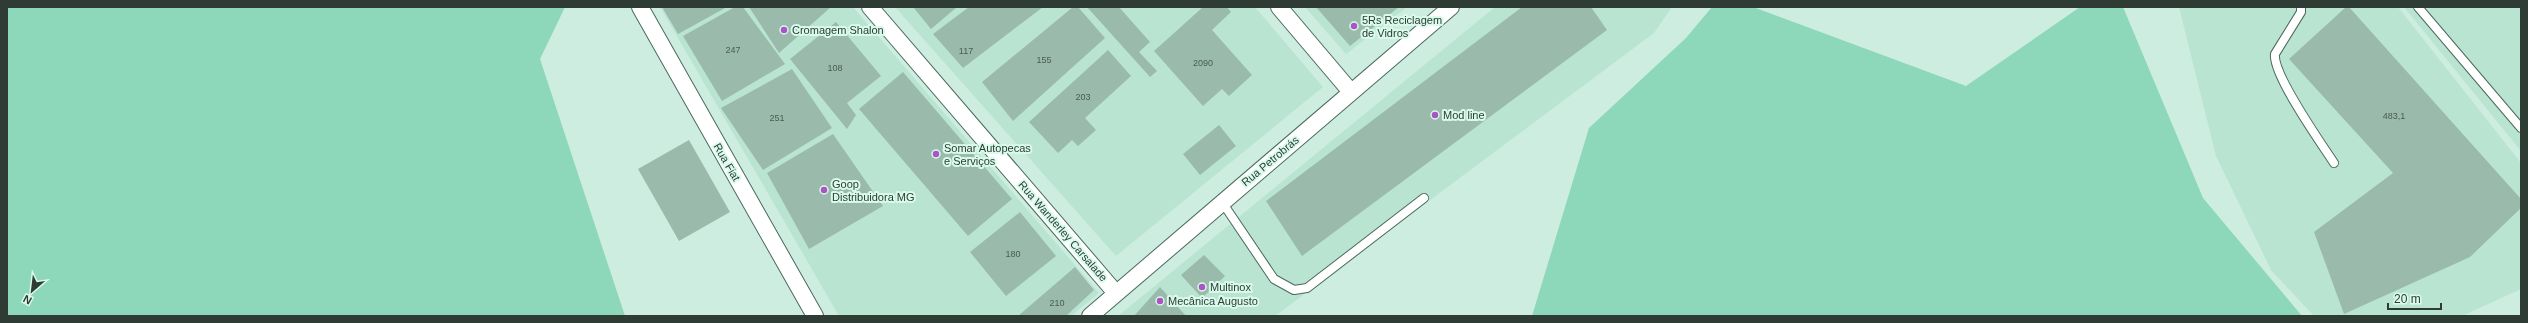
<svg xmlns="http://www.w3.org/2000/svg" width="2528" height="323" font-family="Arial,sans-serif">
	<style>
		.built { fill: #bae4d2 }
		.green { fill: #8dd7ba }
		.building { fill: #9abaac }
		.lines { fill: none; stroke-linecap: round; stroke-linejoin: round }
		.lane-casing { stroke: #4b695c; stroke-width: 10 }
		.street-casing { stroke: #4b695c; stroke-width: 18 }
		.lane { stroke: #fff; stroke-width: 8 }
		.street { stroke: #fff; stroke-width: 16 }
		.poi-dot { fill: #a955c4; stroke: #d9fbec; stroke-width: 1.5 }
		.labels { text-anchor: middle; stroke-width: 4; stroke-linejoin: round; paint-order: stroke }
		.number-label { font-size: 9px; fill: #4a5c54 }
		.poi-label { font-size: 11px; fill: #2f3c36; stroke: #d9fbec; text-anchor: start }
		.street-label { font-size: 11px; fill: #2f3c36; stroke: #d9fbec }
	</style>
	<rect width="100%" height="100%" fill="#cceddf"/>
	<!-- built -->
	<path class="built" d="M660 7H853L1099 293 1071 316H839Z
		M895 7H1255L1323 87 1116 256Z
		M1305 7H1407L1346 54Z
		M1495 7H1672L1654 33 1275 316H1118Z
		M2179 7H2398L2521 163V289L2462 316H2314L2271 270 2216 156Z
		M2404 7H2521V151Z"/>
	<!-- green -->
	<path class="green" d="M7 7H565L540 59 625 316H7Z
		M1712 7H1753L1966 86 2080 7H2123L2203 198 2302 316H1532L1589 128 1686 38Z"/>
	<!-- building -->
	<path class="building" d="M662 7H727L678 34Z
		M735 7H743L785 64 722 101 683 36Z
		M749 7H831L779 53Z
		M913 7H957L931 29Z
		M969 7H1043L963 68 933 34Z
		M1073 7H1078L1105 38 1013 121 982 82Z
		M1087 7H1119L1150 42 1139 52 1157 71 1150 77Z
		M1203 7H1227L1231 12 1212 30 1252 75 1229 96 1222 89 1203 106 1154 51Z
		M1316 7H1399L1350 46Z
		M1522 7H1591L1607 30 1302 256 1266 201Z
		M2346 7H2349L2521 199V208L2470 257 2344 314 2314 232 2393 173 2289 59Z
		M836 22 881 76 847 103 856 115 847 129 790 59Z
		M1108 50 1131 76 1085 118 1096 130 1078 146 1072 140 1058 153 1029 122Z
		M792 69 832 128 763 170 721 108Z
		M903 72 1012 199 968 236 859 109Z
		M1219 125 1236 146 1200 175 1183 154Z
		M833 134 883 206 809 249 767 173Z
		M689 140 730 212 679 241 638 169Z
		M1020 212 1056 256 1006 296 970 252Z
		M1204 255 1225 276 1202 298 1181 275Z
		M1075 267 1094 290 1066 316H1018Z
		M1160 287 1186 316H1134Z"/>
	<g class="lines">
		<defs>
			<path id="lane" d="M2301 7V12L2275 54C2272 74 2321 143 2334 163
				M2418 7 2521 128
				M1222 202 1274 279 1294 290 1307 288 1424 198"/>
			<path id="street" d="M640 7 815 316
				M870 7 1115 292
				M1279 7 1351 92
				M1090 316 1451 7"/>
		</defs>
		<!-- lane casing -->
		<use href="#lane" class="lane-casing"/>
		<!-- street casing -->
		<use href="#street" class="street-casing"/>
		<!-- lane -->
		<use href="#lane" class="lane"/>
		<!-- street -->
		<use href="#street" class="street"/>
	</g>
	<!-- markers -->
	<g class="poi-dot">
		<circle cx="1354" cy="26" r="4"/>
		<circle cx="784" cy="30" r="4"/>
		<circle cx="1435" cy="115" r="4"/>
		<circle cx="936" cy="154" r="4"/>
		<circle cx="824" cy="190" r="4"/>
		<circle cx="1202" cy="287" r="4"/>
		<circle cx="1160" cy="301" r="4"/>
	</g>
	<g class="labels">
		<!-- number labels -->
		<g class="number-label">
			<text x="733" y="53">247</text>
			<text x="966" y="54">117</text>
			<text x="1044" y="63">155</text>
			<text x="1203" y="66">2090</text>
			<text x="835" y="71">108</text>
			<text x="1083" y="100">203</text>
			<text x="2394" y="119">483,1</text>
			<text x="777" y="121">251</text>
			<text x="1013" y="257">180</text>
			<text x="1057" y="306">210</text>
		</g>
		<!-- poi labels -->
		<g class="poi-label">
			<text x="1362" y="24">5Rs Reciclagem<tspan x="1362" dy="13">de Vidros</tspan></text>
			<text x="792" y="34">Cromagem Shalon</text>
			<text x="1443" y="119">Mod line</text>
			<text x="944" y="152">Somar Autopecas<tspan x="944" dy="13">e Serviços</tspan></text>
			<text x="832" y="188">Goop<tspan x="832" dy="13">Distribuidora MG</tspan></text>
			<text x="1210" y="291">Multinox</text>
			<text x="1168" y="305">Mecânica Augusto</text>
		</g>
		<!-- street labels -->
		<g class="street-label">
			<text transform="translate(1270 161) rotate(-40)" y="4">Rua Petrobrás</text>
			<text transform="translate(727 162) rotate(60)" y="4">Rua Fiat</text>
			<text transform="translate(1063 231) rotate(49)" y="4">Rua Wanderley Carsalade</text>
		</g>
	</g>
	<!-- border -->
	<rect width="2528" height="323" fill="none" stroke="#2f3c36" stroke-width="16"/>
	<!-- north arrow -->
	<g transform="translate(32 291) rotate(208)" stroke="#d9fbec" stroke-width="3" paint-order="stroke">
	<path d="M0-3L7 15L0 10L-7 15Z" fill="#2f3c36"/>
	<text y="-6" font-size="11" font-weight="bold" text-anchor="middle" fill="#2f3c36">N</text>
	</g>
	<!-- scale -->
	<path d="M2388 303v6h53v-6" fill="none" stroke="#2f3c36" stroke-width="2"/>
	<text x="2394" y="303" font-size="12" fill="#2f3c36" stroke="#d9fbec" stroke-width="3" paint-order="stroke">20 m</text>
</svg>
